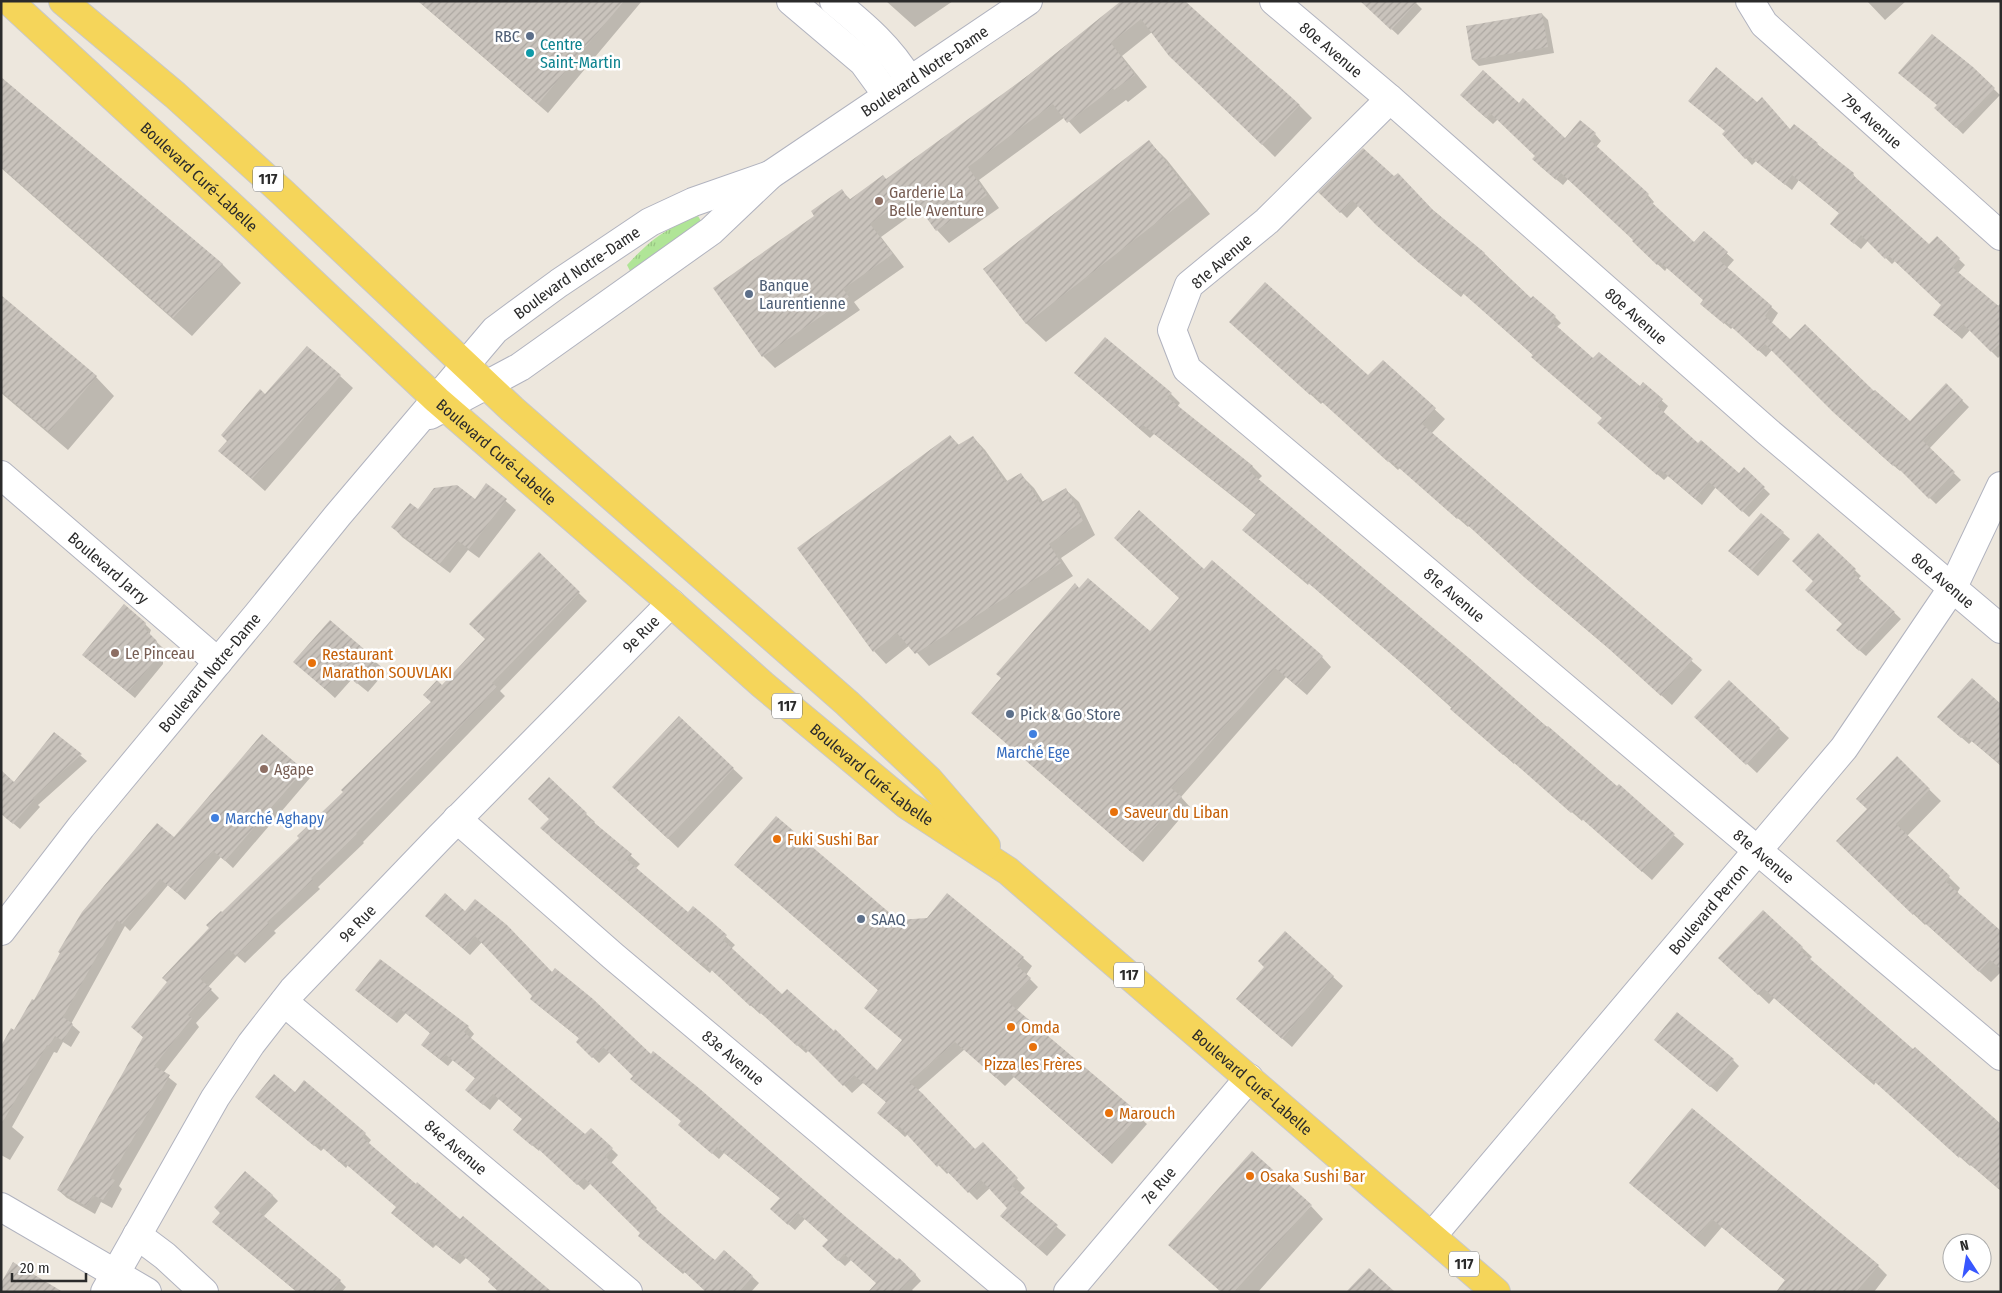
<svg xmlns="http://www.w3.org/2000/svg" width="2002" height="1293" font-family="'Fira Sans Condensed',sans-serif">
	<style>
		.grass { fill: url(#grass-tufts) }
		.shadow { fill: #0003 }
		.building { fill: url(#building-hatch) }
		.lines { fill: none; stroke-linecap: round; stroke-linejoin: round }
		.minor-casing { stroke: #b1b3bf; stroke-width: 30 }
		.major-casing { stroke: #c8c8c8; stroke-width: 30 }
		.minor { stroke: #fff; stroke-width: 28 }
		.major { stroke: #f5d55a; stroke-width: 28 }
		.service-dot { fill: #5c6f8a; stroke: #fff; stroke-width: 2 }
		.culture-dot { fill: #0f9aa8; stroke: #fff; stroke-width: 2 }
		.education-dot { fill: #8d6e63; stroke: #fff; stroke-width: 2 }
		.food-dot { fill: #e8710a; stroke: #fff; stroke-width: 2 }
		.shop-dot { fill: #3f7fe0; stroke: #fff; stroke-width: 2 }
		.labels { text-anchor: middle; stroke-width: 5; stroke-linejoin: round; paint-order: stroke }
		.shield { fill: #fff; stroke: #6b6b6b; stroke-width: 1 }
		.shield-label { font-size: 15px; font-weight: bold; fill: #2b2b2b }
		.service-label { font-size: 16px; fill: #4e5e75; stroke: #fff; text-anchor: start }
		.culture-label { font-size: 16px; fill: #0d838f; stroke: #fff; text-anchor: start }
		.street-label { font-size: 16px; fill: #2b2b2b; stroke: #fff }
		.education-label { font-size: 16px; fill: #785e54; stroke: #fff; text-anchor: start }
		.food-label { font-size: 16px; fill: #c56008; stroke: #fff; text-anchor: start }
		.shop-label { font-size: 16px; fill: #366cbe; stroke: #fff }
	</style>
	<defs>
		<pattern id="grass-tufts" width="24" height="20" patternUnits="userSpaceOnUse" patternTransform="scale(1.25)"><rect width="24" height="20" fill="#b0e597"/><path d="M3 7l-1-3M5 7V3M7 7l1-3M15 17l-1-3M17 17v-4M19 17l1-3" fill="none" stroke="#98c582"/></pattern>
		<pattern id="building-hatch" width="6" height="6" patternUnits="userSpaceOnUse" patternTransform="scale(1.25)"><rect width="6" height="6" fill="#c9c3bc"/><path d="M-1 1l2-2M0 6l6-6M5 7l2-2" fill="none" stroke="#ada8a2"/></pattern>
	</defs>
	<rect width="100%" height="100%" fill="#ede7dd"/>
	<!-- grass -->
	<path class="grass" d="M698 216 701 221 630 271 627 265C651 239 665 229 698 216Z"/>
	<!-- shadow -->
	<path class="shadow" d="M418 1H642L548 113Z
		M886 1H953L915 27Z
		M1123 1 1299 105 1312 118 1275 157 1183 68 1152 32 1122 56 1147 87 1128 102 1126 100 1080 134 1065 117 979 180 999 208 949 243 937 230 921 208 881 237 904 267 854 302 860 310 775 368 763 356 816 216 842 191 851 200 886 180 981 112Z
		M1361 1 1416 3 1422 9 1398 35Z
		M1867 1H1906L1885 20Z
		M1542 14 1548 20 1554 53 1479 66 1473 60 1467 27Z
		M1972 68 2000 95 1963 134 1936 108Z
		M1 79 223 265 241 283 192 336 1 168Z
		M1468 102 1519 104 1565 140 1595 134 1601 141 1596 147 1648 195 1654 202 1652 204 1694 244 1704 233 1734 260 1727 268 1778 313 1771 324 1790 341 1874 393 1910 422 1946 385 1969 407 1929 449 1961 480 1936 504 1901 470 1900 471 1881 455 1772 350 1766 357 1733 327 1731 329 1709 310 1705 301 1667 268 1665 271 1640 248 1635 240 1568 179 1563 185 1540 166 1537 156 1498 119 1493 124Z
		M1791 130 1817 144 1853 174 1858 182 1929 246 1937 238 1965 265 1958 273 1997 307 2001 303V355L1998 358 1970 330 1962 339 1941 321 1943 306 1895 261 1892 264 1868 241 1861 249 1838 230 1840 214 1799 180 1792 190 1756 161 1752 165 1724 134Z
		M1149 142 1167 160 1210 214 1046 342 1027 324 985 269Z
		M1320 192 1434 211 1485 254 1531 299 1555 317 1561 323 1557 327 1594 360 1640 388 1643 384 1668 406 1663 413 1698 445 1739 474 1744 469 1770 494 1749 517 1716 487 1702 505 1668 476 1664 480 1604 429 1603 418 1464 293 1461 297 1427 269 1359 205 1347 218Z
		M1 297 96 377 114 396 68 450 1 393Z
		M1241 331 1368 377 1383 361 1445 419 1431 434 1702 670 1672 705 1619 657 1536 587 1469 526 1468 527 1400 468 1398 470 1323 402 1321 404Z
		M340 376 353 388 265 491 220 451 265 396Z
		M1085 382 1171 394 1180 403 1177 407 1252 466 1262 476 1258 480 1684 844 1652 880 1583 819 1582 821 1515 762 1514 764 1396 658 1309 583 1308 585 1254 539 1256 515 1154 434 1150 438Z
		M950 436 960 446 973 437 985 450 1008 482 1021 475 1034 488 1043 502 1066 490 1079 502 1095 535 1061 558 1073 576 929 666 910 645 886 664 874 651Z
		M487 485 516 510 479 558 468 550 450 573 402 537 393 527 419 511 475 500Z
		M1761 514 1790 539 1758 576 1736 557Z
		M1818 535 1861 576 1858 579 1901 619 1866 656 1844 637V624L1815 581Z
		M539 554 587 601 500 691 505 696 363 842 364 843 318 887 320 889 274 931 276 933 245 963 237 956 208 987 219 998 196 1023 199 1027 163 1073 177 1084 119 1186 122 1189 112 1208 101 1202 95 1214 67 1198 58 1190 144 1038 133 1027 222 914 301 838 432 702 442 687 487 639Z
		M1204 571 1322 657 1331 667 1307 695 1286 677 1181 797 1190 807 1143 862 972 713 1080 589 1150 633Z
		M330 622 386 671 368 692 352 679 335 698 305 671Z
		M145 624 151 630 149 635 163 648V664L135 698 90 661Z
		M1729 682 1789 738 1757 773 1706 726Z
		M2001 706V766L1972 741 1969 744 1946 724Z
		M679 718 743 778 678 848 624 797Z
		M55 734 87 761 38 805 40 807 20 829 1 813 14 784Z
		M1897 758 1941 801 1907 836 1960 888 1957 893 2001 932V972L1991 982 1926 924 1925 925 1849 853 1868 810Z
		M303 771 310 778 233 868 221 857 185 900 168 885 130 931 125 926 71 1024 80 1032 71 1047 63 1042 57 1053 54 1052 12 1127 24 1137 10 1160 1 1155V1056L34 1002 174 839Z
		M549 779 586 814 595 822 594 823 640 864 635 869 688 913 709 921 735 945 731 949 782 996 877 1072 903 1040 879 991 745 873 898 921 1023 958 1032 966 1026 975 1038 987 1016 1011 1147 1124 1112 1164 1014 1077 1005 1086 965 1049 917 1091 976 1151 983 1144 1025 1188 1019 1194 1066 1235 1047 1256 1010 1224 1008 1208 990 1188 977 1200 949 1172 947 1174 908 1134 905 1137 879 1113 887 1103 863 1083 852 1093 809 1050 806 1053 761 1013 760 1014 712 970 710 973 550 837Z
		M1763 911 1812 957 1809 960 2001 1126V1191L1971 1165 1970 1166 1876 1082 1874 1085 1774 998 1769 1004 1730 967Z
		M465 912 552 974 897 1262 915 1274 921 1281 912 1290 914 1292H870L877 1283 851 1260 845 1266 830 1253 829 1240 805 1219 795 1230 778 1215 781 1199 724 1153 719 1159 686 1131 682 1121 610 1052 599 1063 577 1042 580 1039 538 1005 534 996 482 942 470 955 433 922Z
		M1285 933 1343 986 1292 1047 1247 1008 1266 967Z
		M380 961 468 1027 474 1034 470 1039 585 1135 591 1129 618 1155 611 1163 657 1208 655 1210 715 1261 725 1251 759 1283 751 1292H707L685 1272 683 1274 646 1242 642 1233 591 1183 584 1190 540 1149 539 1151 521 1136 524 1120 499 1099 490 1110 473 1096 476 1079 453 1060 448 1066 429 1051 431 1034 406 1013 397 1023 363 996Z
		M1655 1040 1733 1060 1739 1066 1717 1092Z
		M295 1093 365 1134 371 1140 368 1144 491 1279 466 1258 460 1264 436 1245 433 1248 392 1213 398 1207 348 1165 346 1168 324 1148 321 1151 263 1103Z
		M1641 1192 1878 1266 1887 1275 1874 1292H1777L1786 1281 1722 1227 1705 1247Z
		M272 1195 278 1201 263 1217 340 1281 346 1287 342 1292H297L220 1228Z
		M1311 1206 1323 1219 1258 1292H1221Z"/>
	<!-- building -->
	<path class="building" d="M418 1H624L538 104Z
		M1121 1H1185L1300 105 1262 145 1169 56 1141 19 1111 43 1135 75 1114 90 1113 88 1067 123 1053 104 968 167 987 195 936 231 910 195 870 224 893 254 843 289 849 297 762 357 713 288 814 216 811 211 842 189 849 200 883 175 886 179 1030 74Z
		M1360 1H1418L1391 30Z
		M1542 13 1548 47 1472 60 1466 26Z
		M1932 34 1973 67 1995 88 1956 128 1934 108 1937 105 1898 73Z
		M1716 67 1757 102 1762 97 1790 129 1794 124 1818 143 1817 144 1854 173 1853 175 1929 244 1937 236 1960 258 1952 267 2001 308V343L1991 352 1963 324 1955 333 1933 315 1941 305 1888 255 1885 259 1861 235 1854 244 1830 224 1839 213 1792 175 1785 185 1749 156 1745 159 1722 134 1725 131 1688 101Z
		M1483 70 1519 103 1523 98 1565 138 1580 120 1596 133 1590 140 1649 194 1646 197 1694 242 1704 231 1728 252 1720 261 1772 306 1765 316 1790 339 1805 324 1874 391 1875 390 1910 421 1946 383 1963 400 1923 441 1955 472 1929 499 1894 464 1893 466 1833 412 1765 344 1758 351 1725 321 1724 324 1700 304 1703 300 1660 262 1657 265 1632 241 1633 240 1561 173 1556 180 1532 159 1535 156 1490 113 1486 118 1460 95Z
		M1 77 223 264 173 318 1 167Z
		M1149 140 1192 195 1026 324 983 269Z
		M1363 148 1394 176 1398 173 1433 210 1485 253 1484 254 1531 298 1533 296 1556 316 1551 321 1593 358 1599 352 1640 386 1643 382 1663 399 1657 406 1698 443 1701 440 1739 473 1744 467 1765 487 1742 512 1709 482 1695 499 1661 470 1657 475 1597 423 1602 418 1531 357 1533 355 1457 288 1455 291 1419 263 1376 225 1352 200 1340 213 1318 192Z
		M1265 282 1368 375 1383 360 1436 408 1422 424 1693 659 1661 696 1608 648 1524 577 1459 517 1457 519 1390 460 1388 462 1312 393 1310 395 1229 322Z
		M1 295 97 376 49 432 1 391Z
		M1105 337 1172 393 1167 397 1253 466 1249 471 1469 658 1547 727 1548 726 1617 786 1619 784 1675 834 1642 872 1573 811 1571 813 1504 754 1503 755 1450 709 1452 707 1299 575 1298 576 1242 530 1256 514 1143 425 1140 429 1074 373Z
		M307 346 341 375 252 479 218 451 227 441 221 435 260 389 265 394Z
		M950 435 958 445 973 436 1005 482 1021 473 1040 503 1066 488 1083 521 1049 544 1061 563 915 654 897 633 873 652 797 548Z
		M486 483 507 499 469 549 458 541 440 564 391 527 410 503 418 509 434 488 457 485 475 499Z
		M1139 510 1204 569 1212 560 1323 656 1297 686 1275 668 1171 788 1182 797 1132 853 971 713 1001 678 996 674 1075 583 1079 588 1088 578 1150 631 1179 598 1114 538Z
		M1761 513 1784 532 1752 570 1728 551Z
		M1818 533 1856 569 1853 573 1895 612 1859 651 1836 630 1842 624 1805 590 1813 581 1792 561Z
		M539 552 580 592 492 683 497 687 446 742 356 833 357 834 311 878 313 880 267 922 269 924 236 956 229 949 200 979 212 989 188 1015 192 1018 154 1066 170 1075 110 1178 115 1180 103 1200 93 1195 86 1206 57 1190 143 1037 131 1027 167 982 162 978 209 928 206 925 221 911 222 912 299 838 297 836 343 792 341 790 431 702 423 695 437 680 442 685 485 639 469 624Z
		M124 604 146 623 144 628 157 641 158 657 128 692 82 655Z
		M330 620 377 660 357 684 342 670 325 689 293 662Z
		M1972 678 2001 704V765L1964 735 1961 738 1937 717Z
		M1729 680 1780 728 1746 765 1694 717Z
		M679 716 734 768 668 839 612 787Z
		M54 732 82 754 33 798 34 800 13 824 1 814V770L14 782Z
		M262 734 304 770 225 861 213 851 177 893 160 879 122 924 117 920 63 1017 73 1024 63 1041 55 1036 49 1046 47 1045 1 1125V1046L11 1028 14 1030 32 999 34 1000 60 953 58 952 82 912 157 823 174 837Z
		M1897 756 1930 789 1896 824 1950 876 1945 881 2001 931V969L1990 960 1979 972 1914 913 1913 915 1836 841 1867 809 1856 799Z
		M549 777 587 813 585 815 632 854 627 860 688 912 693 906 710 920 727 935 723 940 782 994 787 989 834 1031 835 1029 877 1070 902 1040 864 1008 878 990 734 865 776 816 898 920 927 918 947 893 1024 957 1017 966 1031 978 1008 1002 1140 1114 1103 1156 1005 1069 996 1078 955 1042 909 1082 922 1093 975 1149 983 1142 1018 1178 1011 1185 1058 1225 1038 1248 1000 1216 1007 1208 981 1180 968 1193 940 1164 937 1167 899 1126 896 1129 877 1113 886 1102 854 1075 843 1086 800 1043 797 1046 752 1005 750 1006 703 962 701 965 540 828 549 819 528 799Z
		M445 893 465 911 475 899 507 925 552 972 555 968 593 999 651 1054 653 1051 700 1089 847 1218 897 1260 899 1258 916 1274 898 1292H868L876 1283 844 1254 838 1261 822 1246 828 1240 798 1213 788 1225 770 1209 780 1198 717 1147 712 1154 678 1125 681 1121 630 1079 633 1076 603 1047 592 1058 576 1042 579 1038 530 999 532 996 475 936 464 949 425 916Z
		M1763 910 1803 947 1800 950 1913 1049 1915 1047 2001 1124V1191L1960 1156 1959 1158 1866 1074 1864 1076 1764 989 1758 995 1718 958Z
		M1285 931 1334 976 1282 1039 1236 999 1264 967 1258 961Z
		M380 959 469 1026 464 1032 585 1134 591 1128 613 1148 605 1156 651 1201 649 1203 706 1253 715 1260 724 1250 753 1276 739 1292H706L678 1266 676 1268 638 1236 640 1233 584 1178 577 1185 533 1144 532 1146 513 1130 522 1119 493 1094 483 1105 465 1090 475 1078 446 1055 441 1060 421 1045 430 1033 399 1008 391 1018 355 990Z
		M1677 1012 1734 1059 1710 1087 1654 1040Z
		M274 1074 295 1092 304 1080 366 1133 362 1137 416 1184 417 1182 460 1219 463 1216 552 1292H499L488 1282 490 1279 459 1252 453 1259 429 1239 426 1242 391 1213 396 1207 341 1160 339 1162 317 1143 314 1146 255 1097Z
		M1692 1108 1879 1265 1856 1292H1776L1785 1280 1712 1219 1695 1238 1629 1183Z
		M1252 1151 1312 1205 1234 1292H1221L1168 1245Z
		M245 1171 273 1195 258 1211 341 1280 331 1292H297L212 1222 220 1213 214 1207Z
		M13 1262 63 1292H1V1283Z
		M1369 1268 1395 1292H1346Z"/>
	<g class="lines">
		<defs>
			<g id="minor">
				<path d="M791 1 863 62 887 95"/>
				<path d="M834 1C863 25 890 47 909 80"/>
				<path id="s1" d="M1274 1 1390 99 1768 432 2001 629"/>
				<path id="s2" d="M1750 1 1764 24 2001 236"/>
				<path id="s3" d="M1390 99 1267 221 1189 285 1172 330 1187 369 2001 1056"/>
				<path id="s4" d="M430 415 520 367 711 231 770 175 1028 1"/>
				<path id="s5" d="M1 475 218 662"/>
				<path id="s6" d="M457 819 613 956 1012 1292"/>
				<path id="s7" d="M1 931 81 827 257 615 338 515 495 330 559 283 650 222 693 202 770 175"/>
				<path id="s8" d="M284 1002 628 1292"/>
				<path d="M1 1207 147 1292"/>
				<path d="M137 1235 165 1256 204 1292"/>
				<path id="s9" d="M1432 1236 1844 748 1953 587 2001 486"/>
				<path id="s10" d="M105 1292 215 1098 251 1044 293 990 440 837 671 603"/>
				<path id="s11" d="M1068 1292 1249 1078"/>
			</g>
			<g id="major">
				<path id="s12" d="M9 1 240 214 437 400 671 603 763 685 907 805 1008 871 1496 1292"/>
				<path d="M63 1 175 95 281 191 512 409 847 703 929 780 986 846"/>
			</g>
		</defs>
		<!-- minor casing -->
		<use href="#minor" class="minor-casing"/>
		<!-- major casing -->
		<use href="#major" class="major-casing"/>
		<!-- minor -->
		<use href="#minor" class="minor"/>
		<!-- major -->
		<use href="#major" class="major"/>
	</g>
	<!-- markers -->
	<g class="service-dot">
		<circle cx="530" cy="36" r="5"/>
		<circle cx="749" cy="294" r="5"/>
		<circle cx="1010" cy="714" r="5"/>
		<circle cx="861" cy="919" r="5"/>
	</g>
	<circle class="culture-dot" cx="530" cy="53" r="5"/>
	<g class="education-dot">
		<circle cx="879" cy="201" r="5"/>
		<circle cx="115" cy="653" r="5"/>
		<circle cx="264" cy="769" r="5"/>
	</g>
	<g class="food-dot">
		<circle cx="312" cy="663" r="5"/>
		<circle cx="1114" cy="812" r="5"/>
		<circle cx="777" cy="839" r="5"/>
		<circle cx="1011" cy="1027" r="5"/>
		<circle cx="1033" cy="1047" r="5"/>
		<circle cx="1109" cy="1113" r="5"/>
		<circle cx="1250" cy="1176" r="5"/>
	</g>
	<g class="shop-dot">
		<circle cx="1033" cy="734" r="5"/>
		<circle cx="215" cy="818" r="5"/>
	</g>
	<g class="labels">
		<!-- shield labels -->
		<g class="shield">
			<rect x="253" y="166.5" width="30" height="25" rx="4"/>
			<rect x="772" y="693.5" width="30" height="25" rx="4"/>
			<rect x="1114" y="962.5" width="30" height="25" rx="4"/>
			<rect x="1449" y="1251.5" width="30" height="25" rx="4"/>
		</g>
		<g class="shield-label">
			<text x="268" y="184">117</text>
			<text x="787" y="711">117</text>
			<text x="1129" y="980">117</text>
			<text x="1464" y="1269">117</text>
		</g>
		<!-- service labels -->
		<g class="service-label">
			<text x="520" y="42" text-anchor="end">RBC</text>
			<text x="759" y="291">Banque<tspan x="759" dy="18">Laurentienne</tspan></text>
			<text x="1020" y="720">Pick &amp; Go Store</text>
			<text x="871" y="925">SAAQ</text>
		</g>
		<!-- culture labels -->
		<g class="culture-label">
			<text x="540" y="50">Centre<tspan x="540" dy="18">Saint-Martin</tspan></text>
		</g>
		<!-- street labels -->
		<g class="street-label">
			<text dy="6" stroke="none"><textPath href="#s1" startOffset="75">80e Avenue</textPath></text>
			<text dy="6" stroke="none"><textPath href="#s4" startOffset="604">Boulevard Notre-Dame</textPath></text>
			<text dy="6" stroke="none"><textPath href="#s2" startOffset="172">79e Avenue</textPath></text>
			<text dy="6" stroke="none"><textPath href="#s12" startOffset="259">Boulevard Curé-Labelle</textPath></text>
			<text transform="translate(1221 261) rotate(-41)" y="6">81e Avenue</text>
			<text dy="6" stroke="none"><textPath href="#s7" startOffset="878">Boulevard Notre-Dame</textPath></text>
			<text dy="6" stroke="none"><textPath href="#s1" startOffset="480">80e Avenue</textPath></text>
			<text dy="6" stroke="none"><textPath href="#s12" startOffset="664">Boulevard Curé-Labelle</textPath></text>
			<text dy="6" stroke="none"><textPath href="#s5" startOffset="142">Boulevard Jarry</textPath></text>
			<text dy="6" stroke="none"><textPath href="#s1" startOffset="885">80e Avenue</textPath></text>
			<text dy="6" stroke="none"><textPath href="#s3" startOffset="714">81e Avenue</textPath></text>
			<text dy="6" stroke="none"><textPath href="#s10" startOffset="854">9e Rue</textPath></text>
			<text dy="6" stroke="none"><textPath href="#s7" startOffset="332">Boulevard Notre-Dame</textPath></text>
			<text dy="6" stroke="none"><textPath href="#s12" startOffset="1159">Boulevard Curé-Labelle</textPath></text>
			<text dy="6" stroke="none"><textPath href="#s3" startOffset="1119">81e Avenue</textPath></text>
			<text dy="6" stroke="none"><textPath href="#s9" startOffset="428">Boulevard Perron</textPath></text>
			<text dy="6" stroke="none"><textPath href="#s10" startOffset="449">9e Rue</textPath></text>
			<text dy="6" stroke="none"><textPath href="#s6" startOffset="365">83e Avenue</textPath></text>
			<text dy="6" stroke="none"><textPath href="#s12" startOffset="1649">Boulevard Curé-Labelle</textPath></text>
			<text dy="6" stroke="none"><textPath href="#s8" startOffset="225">84e Avenue</textPath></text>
			<text dy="6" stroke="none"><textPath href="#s11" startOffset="140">7e Rue</textPath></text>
		</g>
		<!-- education labels -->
		<g class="education-label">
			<text x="889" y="198">Garderie La<tspan x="889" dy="18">Belle Aventure</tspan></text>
			<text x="125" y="659">Le Pinceau</text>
			<text x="274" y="775">Agape</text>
		</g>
		<!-- food labels -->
		<g class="food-label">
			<text x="322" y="660">Restaurant<tspan x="322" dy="18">Marathon SOUVLAKI</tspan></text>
			<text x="1124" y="818">Saveur du Liban</text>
			<text x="787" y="845">Fuki Sushi Bar</text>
			<text x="1021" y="1033">Omda</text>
			<text x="1033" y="1070" text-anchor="middle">Pizza les Frères</text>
			<text x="1119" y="1119">Marouch</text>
			<text x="1260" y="1182">Osaka Sushi Bar</text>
		</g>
		<!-- shop labels -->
		<g class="shop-label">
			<text x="1033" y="758">Marché Ege</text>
			<text x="225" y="824" text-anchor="start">Marché Aghapy</text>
		</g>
	</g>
	<!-- border -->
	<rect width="2002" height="1293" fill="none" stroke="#2b2b2b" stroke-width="5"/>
	<!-- north arrow -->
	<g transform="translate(1967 1258) rotate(348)"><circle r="24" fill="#ffffff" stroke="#aaaaaa"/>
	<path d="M0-4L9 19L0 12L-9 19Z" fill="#3857ff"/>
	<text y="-8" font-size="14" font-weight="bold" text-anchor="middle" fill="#2b2b2b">N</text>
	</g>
	<!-- scale -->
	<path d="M12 1273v8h74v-8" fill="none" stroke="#2b2b2b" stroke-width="2.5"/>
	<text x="20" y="1273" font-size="15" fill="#2b2b2b" stroke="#ffffff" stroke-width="4" paint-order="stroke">20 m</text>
</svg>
